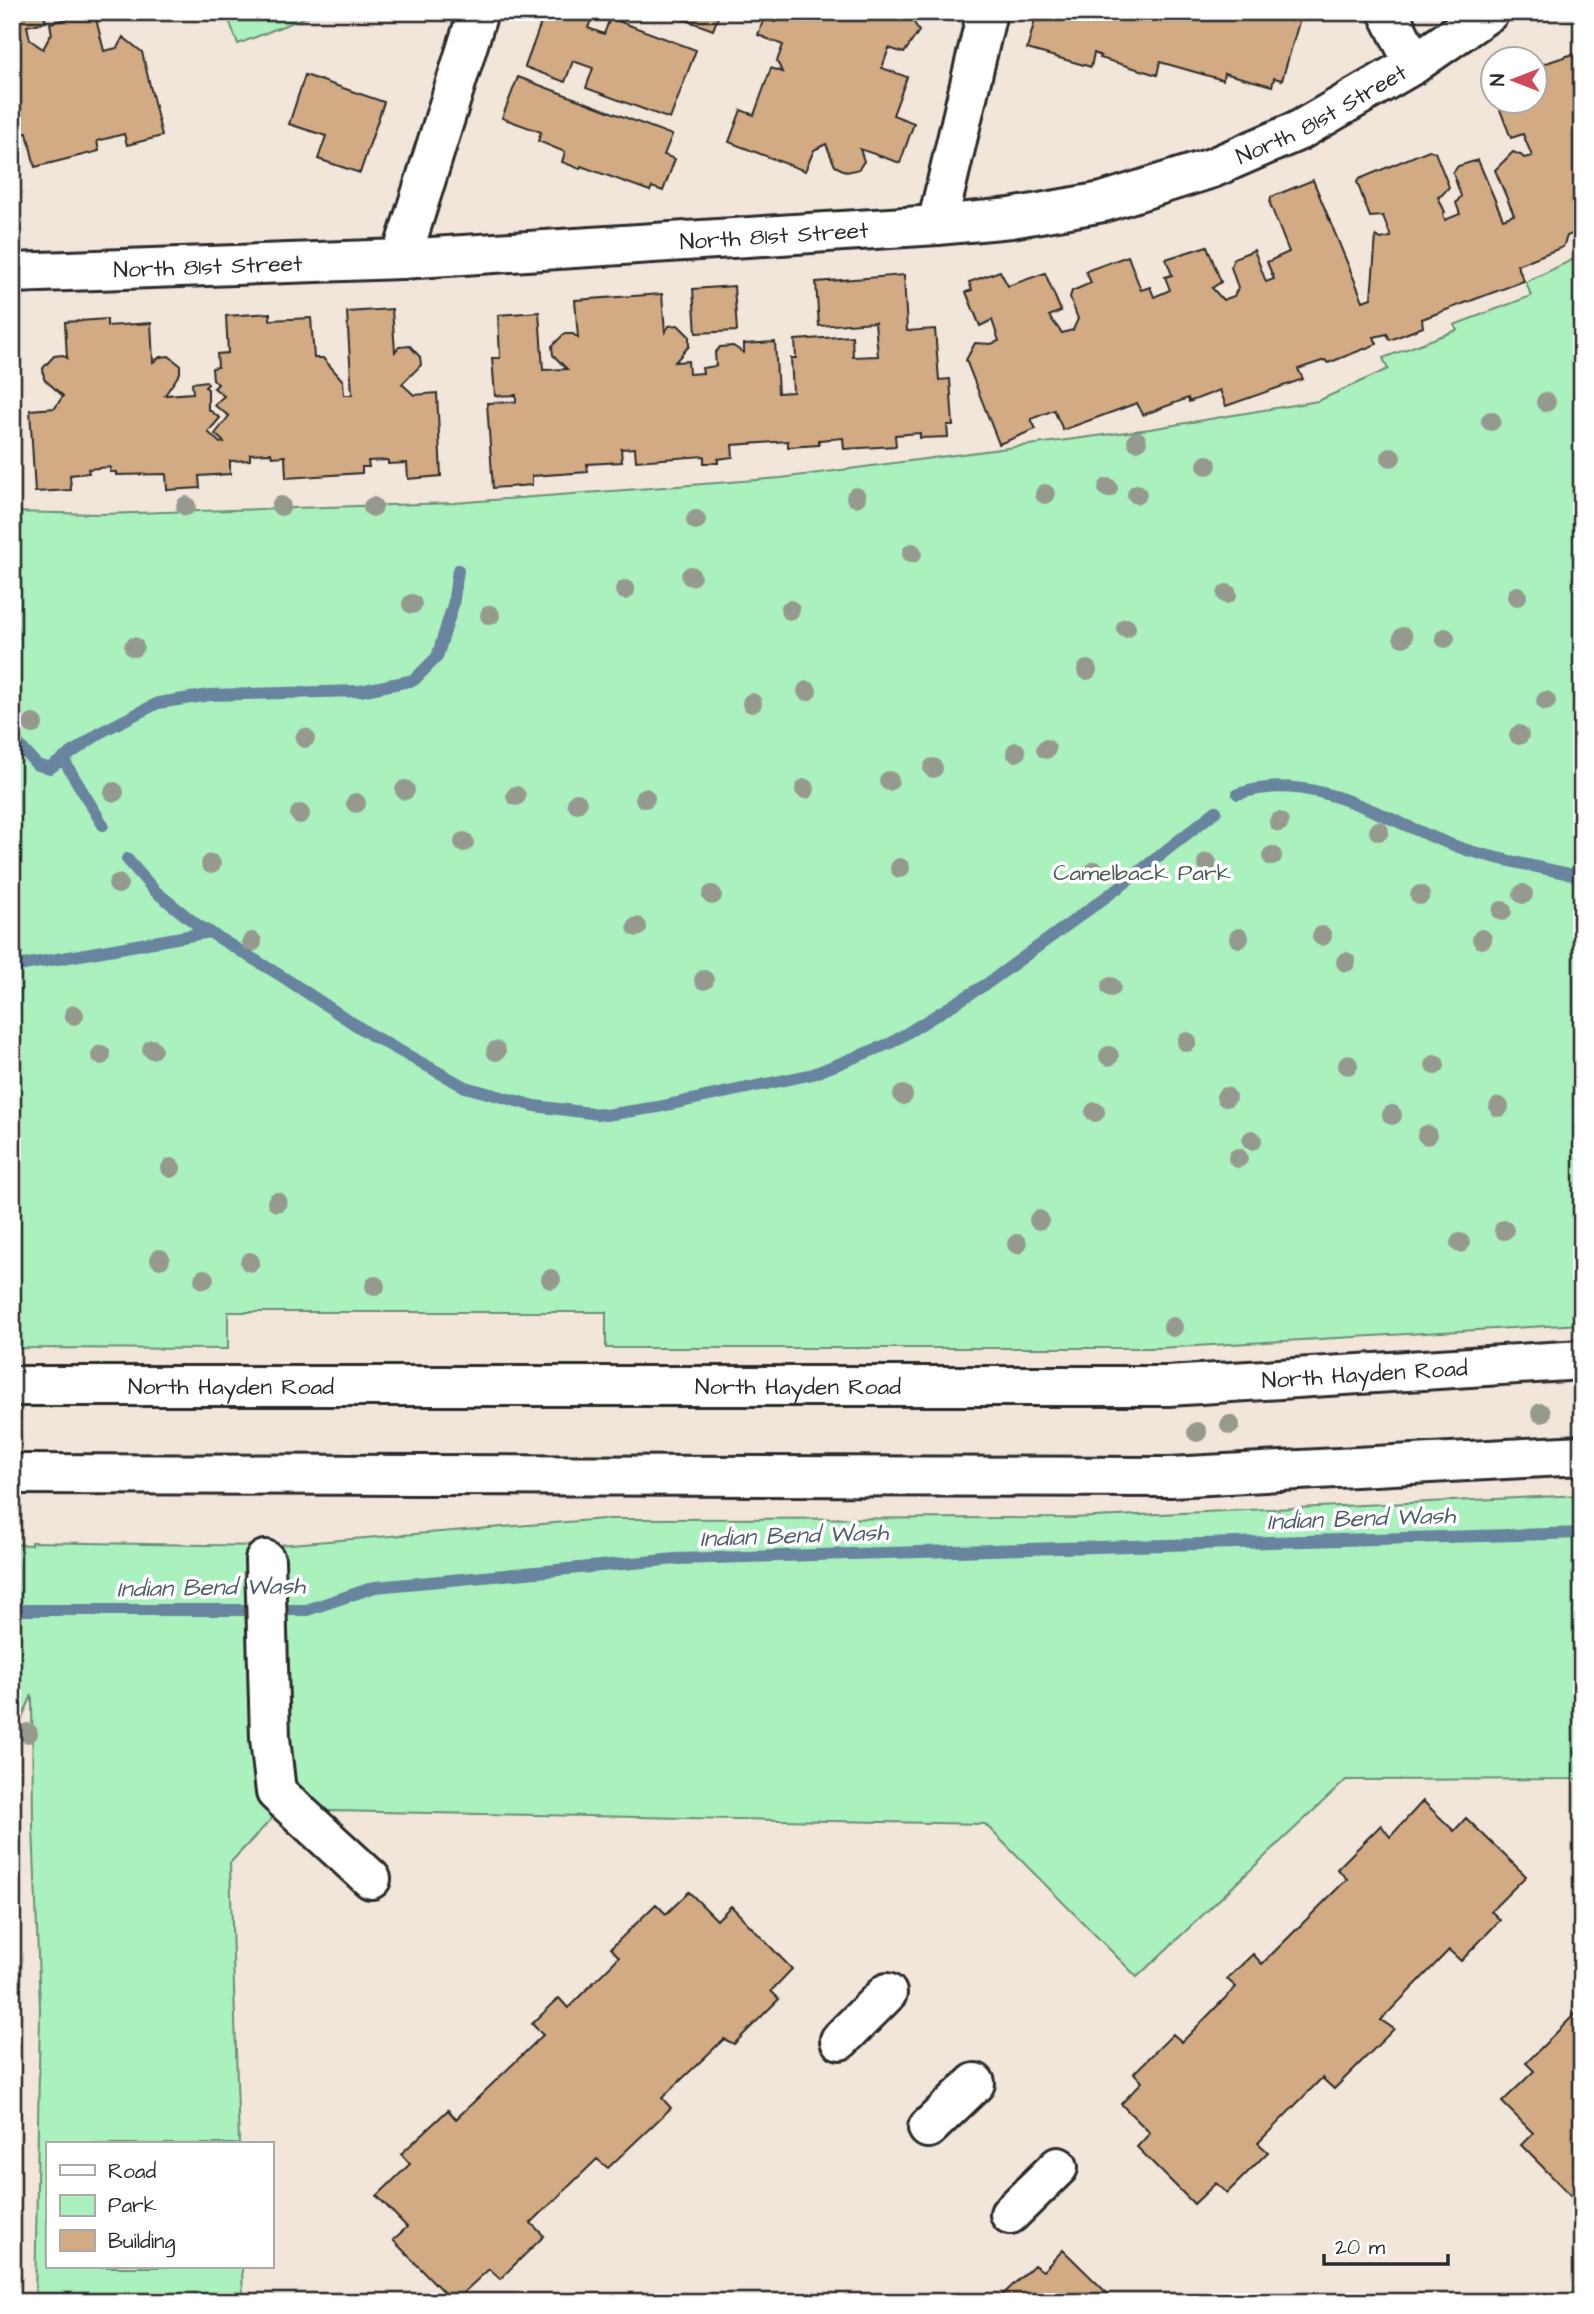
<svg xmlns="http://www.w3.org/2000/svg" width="1594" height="2314" font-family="'Architects Daughter',sans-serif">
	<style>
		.green { fill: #aaf1be; stroke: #6a8e74; stroke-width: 2 }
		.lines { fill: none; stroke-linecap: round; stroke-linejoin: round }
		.stream { stroke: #68849f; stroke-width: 12 }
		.building { fill: #d2ab84; stroke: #2b2b2b; stroke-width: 2 }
		.minor-casing { stroke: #2b2b2b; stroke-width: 44 }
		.major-casing { stroke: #2b2b2b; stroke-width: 44 }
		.minor { stroke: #fff; stroke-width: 38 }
		.major { stroke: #fff; stroke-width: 38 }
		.tree { fill: #969a8e }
		.labels { text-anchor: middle; stroke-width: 7; stroke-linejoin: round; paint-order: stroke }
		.street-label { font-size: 23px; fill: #2b2b2b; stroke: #fff }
		.park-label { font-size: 23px; fill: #4b5c50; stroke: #fff }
		.water-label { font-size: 24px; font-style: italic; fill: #4f5f6f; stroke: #fff }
	</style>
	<rect width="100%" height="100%" fill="#f2e6da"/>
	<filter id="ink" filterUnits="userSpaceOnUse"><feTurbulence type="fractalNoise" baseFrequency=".0143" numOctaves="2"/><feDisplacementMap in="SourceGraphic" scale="14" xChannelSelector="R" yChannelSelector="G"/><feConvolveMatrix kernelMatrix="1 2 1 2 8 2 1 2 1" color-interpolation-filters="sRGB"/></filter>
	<g filter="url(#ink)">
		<!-- green -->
		<path class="green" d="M226 12H318L238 44Z
			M1582 255V1324L1159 1348H606V1312H228V1349L12 1348V512L101 514 454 503 781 478 1150 429 1318 401 1388 369 1383 358 1457 330 1454 325 1531 296 1526 282Z
			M1582 1495V1779L1346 1780 1137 1977 985 1824 280 1810 230 1863 239 2144H47V2267H242L243 2302H35L40 2008 33 1826 32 1695 12 1741V1544L31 1545V1542L265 1546 604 1519 1072 1518Z"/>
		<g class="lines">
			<!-- stream -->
			<path class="stream" d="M12 737 37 765 50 768 103 731 158 703 210 695 360 691 414 680 437 657 453 605 458 570
				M63 759 103 825
				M1238 794C1318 767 1393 827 1467 850 1504 861 1544 868 1582 877
				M127 859 155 891 196 924 283 977 371 1035 465 1087 535 1106 606 1115 658 1107 813 1074 891 1043 988 983 1121 886 1216 811
				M12 967 210 932
				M12 1610H307L375 1587 676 1559 1582 1533"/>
		</g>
		<!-- building -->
		<path class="building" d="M12 12H43L46 22 27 26 30 40 43 49 50 36 52 35 50 23 67 19 65 12H109V15L96 19 104 51 117 48 123 37 142 52 162 136 127 145 124 134 97 141 99 151 35 167 27 133 12 136Z
			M545 12H594L588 28 604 34 610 18 696 50 670 119 586 88 593 68 573 61 565 82 525 67Z
			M664 12H720L713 30Z
			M778 12H908L919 31 904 53 889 48 882 68 907 77 893 115 914 123 900 163 860 149 864 161 859 169 847 172 835 166 826 144 814 150 805 171 729 142 741 110 754 115 771 68 782 72 777 61 783 45 758 35 764 18 775 22Z
			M1037 12H1302L1282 80 1274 78 1272 86 1224 73 1223 80 1160 62 1157 75 1100 58 1101 56 1094 53 1091 67 1027 49Z
			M1573 54 1582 78V97L1578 102 1582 111 1580 121 1582 124V230L1567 236 1563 247 1517 265 1524 281 1422 319 1423 327 1390 340 1387 334 1374 337 1377 344 1328 363 1325 360 1298 369 1303 379 1226 406 1220 390 1189 402 1188 398 1143 415 1137 403 1063 430 1054 410 1031 419 1036 429 999 444 966 360 975 343 991 344 999 341 992 320 980 326 966 292 972 290 969 282 1000 271 1008 286 1045 273 1061 311 1049 316 1062 333 1073 330 1078 319 1070 297 1072 291 1091 283 1086 271 1128 256 1141 290 1150 287 1154 297 1170 290 1165 277 1172 275 1166 259 1207 246 1221 282 1212 288 1223 300 1234 296 1238 288 1231 267 1234 258 1254 250 1266 282 1274 279 1267 262 1289 252 1270 204 1271 197 1313 180 1363 301 1371 298 1376 236 1381 239 1391 237 1383 216 1370 217 1357 182 1359 179 1429 150 1435 152 1449 187 1442 195 1438 197 1445 212 1443 213 1445 220 1460 214 1456 203 1461 196 1453 173 1458 166 1478 160 1503 219 1514 215 1495 170 1513 152 1521 155 1524 158 1532 156 1523 134 1511 138 1497 102H1534V67Z
			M305 75 384 102 360 173 318 159 326 136 289 124Z
			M518 77 672 135 664 155 675 159 663 191 652 187 650 191 581 166 580 169 562 162 565 152 538 141 541 132 502 118Z
			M904 275 907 331 935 329 939 380 950 379 953 425H947L948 437 920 438V433L895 435 896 446 844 449 843 438 819 440V445L788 447V441L732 445 733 457 718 459V463H704V456L636 461 635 448 621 449 622 462 587 464 588 472 532 476V485L493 488 487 403 516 402V395L495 396 492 358H500L498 315 539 312 543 370 567 369 553 355 552 346 564 334H573L578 338 575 300 662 294 665 332 669 326 678 325 689 336V346L675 362 688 361 689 374 703 373 702 368 716 366 715 353 720 347 733 346 744 353V344L775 342 778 393 793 392 791 358H796L795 340 852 336 853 357 878 356 875 322 819 326 816 282Z
			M734 286 737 331 696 333 693 289Z
			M392 309 395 352 399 347 410 346 420 357 421 365 402 384 414 395 437 393 441 476 408 479 407 463 388 464V460L368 461 369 467H362V473L286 478 285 456 272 457 271 453 250 454V460L230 461V474L199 476 200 488 167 490 166 474 116 475V472H110V467L88 469 89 473 70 475 71 490 35 492 30 410 55 408 63 396 44 379 43 368 54 356 63 355 67 358 65 322 107 319V326L151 323 153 362 160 357 169 356 180 365V373L165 395 193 393 192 383 206 381 208 384 205 387 208 389V409L220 418 208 432 220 443 224 442 215 434 229 416 214 405 224 396 214 388 218 384 213 379 212 368 218 367 217 354 228 353 226 316 270 313V320L311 318 314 358H323L343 381 344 395H352L347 312Z
			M1423 1801 1454 1831 1466 1818 1526 1876 1491 1911 1500 1920 1461 1961 1449 1950 1381 2020 1394 2029 1334 2089 1322 2078 1258 2143 1268 2152 1227 2193 1216 2183 1194 2204 1137 2147 1150 2133 1121 2104 1142 2082 1134 2073 1173 2034 1182 2042 1236 1987 1227 1979 1253 1954 1262 1964 1347 1879 1337 1869 1381 1825 1390 1837Z
			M689 1892 717 1920 731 1906 792 1969 771 1991 779 1999 734 2044 724 2039 662 2098 671 2108 608 2168 597 2159 531 2223 544 2236 500 2279 489 2269 453 2302 393 2240 407 2227 377 2196 410 2164 401 2154 448 2110 456 2119 543 2035 532 2024 559 1998 568 2008 619 1957 611 1948 656 1904 666 1914Z
			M1575 2014 1582 2021V2207L1521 2145 1533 2133 1502 2102 1534 2071 1526 2063Z
			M1063 2250 1116 2302H995L1034 2265 1043 2271Z"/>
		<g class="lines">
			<defs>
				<g id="minor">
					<path d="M1388 12 1414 64"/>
					<path d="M937 225 987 12"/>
					<path d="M401 259 478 12"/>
					<path id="s1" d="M12 273 401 259 937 225 1011 218 1103 202 1212 168 1300 130 1414 64 1489 12"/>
					<path d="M265 1560 270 1738 276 1792 371 1879"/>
					<path d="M840 2040 887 1993"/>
					<path d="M928 2128 975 2083"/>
					<path d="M1010 2214 1058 2167"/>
				</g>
				<g id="major">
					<path id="s2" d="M12 1386H1168L1582 1360"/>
					<path d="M12 1474 1170 1477 1582 1455"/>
				</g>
			</defs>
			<!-- minor casing -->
			<use href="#minor" class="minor-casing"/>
			<!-- major casing -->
			<use href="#major" class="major-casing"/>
			<!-- minor -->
			<use href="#minor" class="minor"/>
			<!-- major -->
			<use href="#major" class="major"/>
		</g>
		<!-- trees -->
		<g class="tree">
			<circle cx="1546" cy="402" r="10"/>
			<circle cx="1491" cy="421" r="10"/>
			<circle cx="1137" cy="441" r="10"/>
			<circle cx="1391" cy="457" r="10"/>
			<circle cx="1207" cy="465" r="10"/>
			<circle cx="1108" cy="488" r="10"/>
			<circle cx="1045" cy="494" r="10"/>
			<circle cx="1137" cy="494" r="10"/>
			<circle cx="856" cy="497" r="10"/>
			<circle cx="186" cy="506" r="10"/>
			<circle cx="281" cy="506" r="10"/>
			<circle cx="373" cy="507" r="10"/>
			<circle cx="696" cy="520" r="10"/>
			<circle cx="912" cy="553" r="10"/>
			<circle cx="691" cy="576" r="10"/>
			<circle cx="625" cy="590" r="10"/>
			<circle cx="1227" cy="594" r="10"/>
			<circle cx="1517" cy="596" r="10"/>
			<circle cx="412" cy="604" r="10"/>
			<circle cx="790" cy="610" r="10"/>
			<circle cx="490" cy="615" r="10"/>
			<circle cx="1126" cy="628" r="10"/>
			<circle cx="1403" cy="637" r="10"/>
			<circle cx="1445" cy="638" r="10"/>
			<circle cx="134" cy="647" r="10"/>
			<circle cx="1087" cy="670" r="10"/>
			<circle cx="807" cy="691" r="10"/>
			<circle cx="1546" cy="701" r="10"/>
			<circle cx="752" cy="703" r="10"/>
			<circle cx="33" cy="724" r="10"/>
			<circle cx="1519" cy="735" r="10"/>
			<circle cx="305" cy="738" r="10"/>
			<circle cx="1046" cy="749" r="10"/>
			<circle cx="1016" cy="752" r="10"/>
			<circle cx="933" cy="768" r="10"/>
			<circle cx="889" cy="781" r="10"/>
			<circle cx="805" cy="789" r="10"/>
			<circle cx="405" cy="790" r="10"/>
			<circle cx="114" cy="792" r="10"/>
			<circle cx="516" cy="796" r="10"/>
			<circle cx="645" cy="798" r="10"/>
			<circle cx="356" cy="803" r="10"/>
			<circle cx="577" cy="803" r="10"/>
			<circle cx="300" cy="814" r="10"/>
			<circle cx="1279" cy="822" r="10"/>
			<circle cx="1379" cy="831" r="10"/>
			<circle cx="464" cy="842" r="10"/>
			<circle cx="1272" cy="856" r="10"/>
			<circle cx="1207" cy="863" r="10"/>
			<circle cx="211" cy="864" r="10"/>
			<circle cx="900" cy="868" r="10"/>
			<circle cx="1095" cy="871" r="10"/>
			<circle cx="118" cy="884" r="10"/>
			<circle cx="1523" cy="894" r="10"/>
			<circle cx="712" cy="895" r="10"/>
			<circle cx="1420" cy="895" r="10"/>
			<circle cx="1502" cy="911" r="10"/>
			<circle cx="637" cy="927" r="10"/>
			<circle cx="1322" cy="936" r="10"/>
			<circle cx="1239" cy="938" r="10"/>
			<circle cx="1482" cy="939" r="10"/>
			<circle cx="252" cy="942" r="10"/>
			<circle cx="1346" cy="962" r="10"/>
			<circle cx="704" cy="980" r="10"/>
			<circle cx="1111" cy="987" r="10"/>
			<circle cx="74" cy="1015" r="10"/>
			<circle cx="1187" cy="1042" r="10"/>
			<circle cx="152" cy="1049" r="10"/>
			<circle cx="496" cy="1051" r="10"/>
			<circle cx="101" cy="1055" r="10"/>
			<circle cx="1109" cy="1056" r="10"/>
			<circle cx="1348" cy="1065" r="10"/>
			<circle cx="1435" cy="1065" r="10"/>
			<circle cx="903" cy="1095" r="10"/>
			<circle cx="1226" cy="1097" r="10"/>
			<circle cx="1499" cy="1107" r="10"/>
			<circle cx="1095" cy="1112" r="10"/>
			<circle cx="1392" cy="1115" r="10"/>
			<circle cx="1427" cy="1135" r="10"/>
			<circle cx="1252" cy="1140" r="10"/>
			<circle cx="1238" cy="1158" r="10"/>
			<circle cx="171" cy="1168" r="10"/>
			<circle cx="277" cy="1202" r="10"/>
			<circle cx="1039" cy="1220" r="10"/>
			<circle cx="1504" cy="1230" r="10"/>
			<circle cx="1460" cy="1243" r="10"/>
			<circle cx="1017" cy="1244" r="10"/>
			<circle cx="160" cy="1259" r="10"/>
			<circle cx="250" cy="1262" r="10"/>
			<circle cx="204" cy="1279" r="10"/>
			<circle cx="551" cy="1279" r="10"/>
			<circle cx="375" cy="1286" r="10"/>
			<circle cx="1173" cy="1327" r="10"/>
			<circle cx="1541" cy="1413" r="10"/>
			<circle cx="1230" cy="1425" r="10"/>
			<circle cx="1197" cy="1432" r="10"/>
			<circle cx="28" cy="1733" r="10"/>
		</g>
	</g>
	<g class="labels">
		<!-- street labels -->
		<g class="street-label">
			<text dy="8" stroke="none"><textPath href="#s1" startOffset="1330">North 81st Street</textPath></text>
			<text dy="8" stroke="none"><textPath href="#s1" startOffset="763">North 81st Street</textPath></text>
			<text dy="8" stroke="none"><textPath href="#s1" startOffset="196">North 81st Street</textPath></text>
			<text dy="8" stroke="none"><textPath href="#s2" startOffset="1353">North Hayden Road</textPath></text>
			<text dy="8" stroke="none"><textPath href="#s2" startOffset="219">North Hayden Road</textPath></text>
			<text dy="8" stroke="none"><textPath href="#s2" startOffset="786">North Hayden Road</textPath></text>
		</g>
		<!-- park labels -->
		<g class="park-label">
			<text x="1142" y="880">Camelback Park</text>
		</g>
		<!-- water labels -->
		<g class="water-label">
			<text transform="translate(1361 1518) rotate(-2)" y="8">Indian Bend Wash</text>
			<text transform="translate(794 1535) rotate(-2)" y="8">Indian Bend Wash</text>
			<text transform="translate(211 1587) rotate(-1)" y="8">Indian Bend Wash</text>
		</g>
	</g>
	<!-- margin -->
	<rect width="1594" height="2314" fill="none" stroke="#fff" stroke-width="42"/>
	<rect x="21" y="21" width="1552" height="2272" fill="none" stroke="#2b2b2b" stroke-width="2.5" filter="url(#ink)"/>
	<!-- legend -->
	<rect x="46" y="2142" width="228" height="126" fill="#ffffff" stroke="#aaaaaa" stroke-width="2"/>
	<rect x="60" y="2165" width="35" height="10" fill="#ffffff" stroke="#aaaaaa" stroke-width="2"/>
	<text x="108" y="2178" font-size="21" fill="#2b2b2b">Road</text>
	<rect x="60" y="2195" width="35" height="21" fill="#aaf1be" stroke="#aaaaaa" stroke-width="2"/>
	<text x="108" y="2212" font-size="21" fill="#2b2b2b">Park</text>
	<rect x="60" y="2230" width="35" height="21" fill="#d2ab84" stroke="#aaaaaa" stroke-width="2"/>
	<text x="108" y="2248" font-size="21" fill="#2b2b2b">Building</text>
	<!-- north arrow -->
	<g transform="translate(1514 80) rotate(270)"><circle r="33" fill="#ffffff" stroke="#aaaaaa" stroke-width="2"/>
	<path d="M0-5L12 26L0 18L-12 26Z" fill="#d1495b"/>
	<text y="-10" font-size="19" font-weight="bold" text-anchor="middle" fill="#2b2b2b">N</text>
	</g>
	<!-- scale -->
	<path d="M1324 2254v10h124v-10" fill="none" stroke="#2b2b2b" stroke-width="3.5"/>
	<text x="1335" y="2254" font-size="21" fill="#2b2b2b" stroke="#ffffff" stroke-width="5" paint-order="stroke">20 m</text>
</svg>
